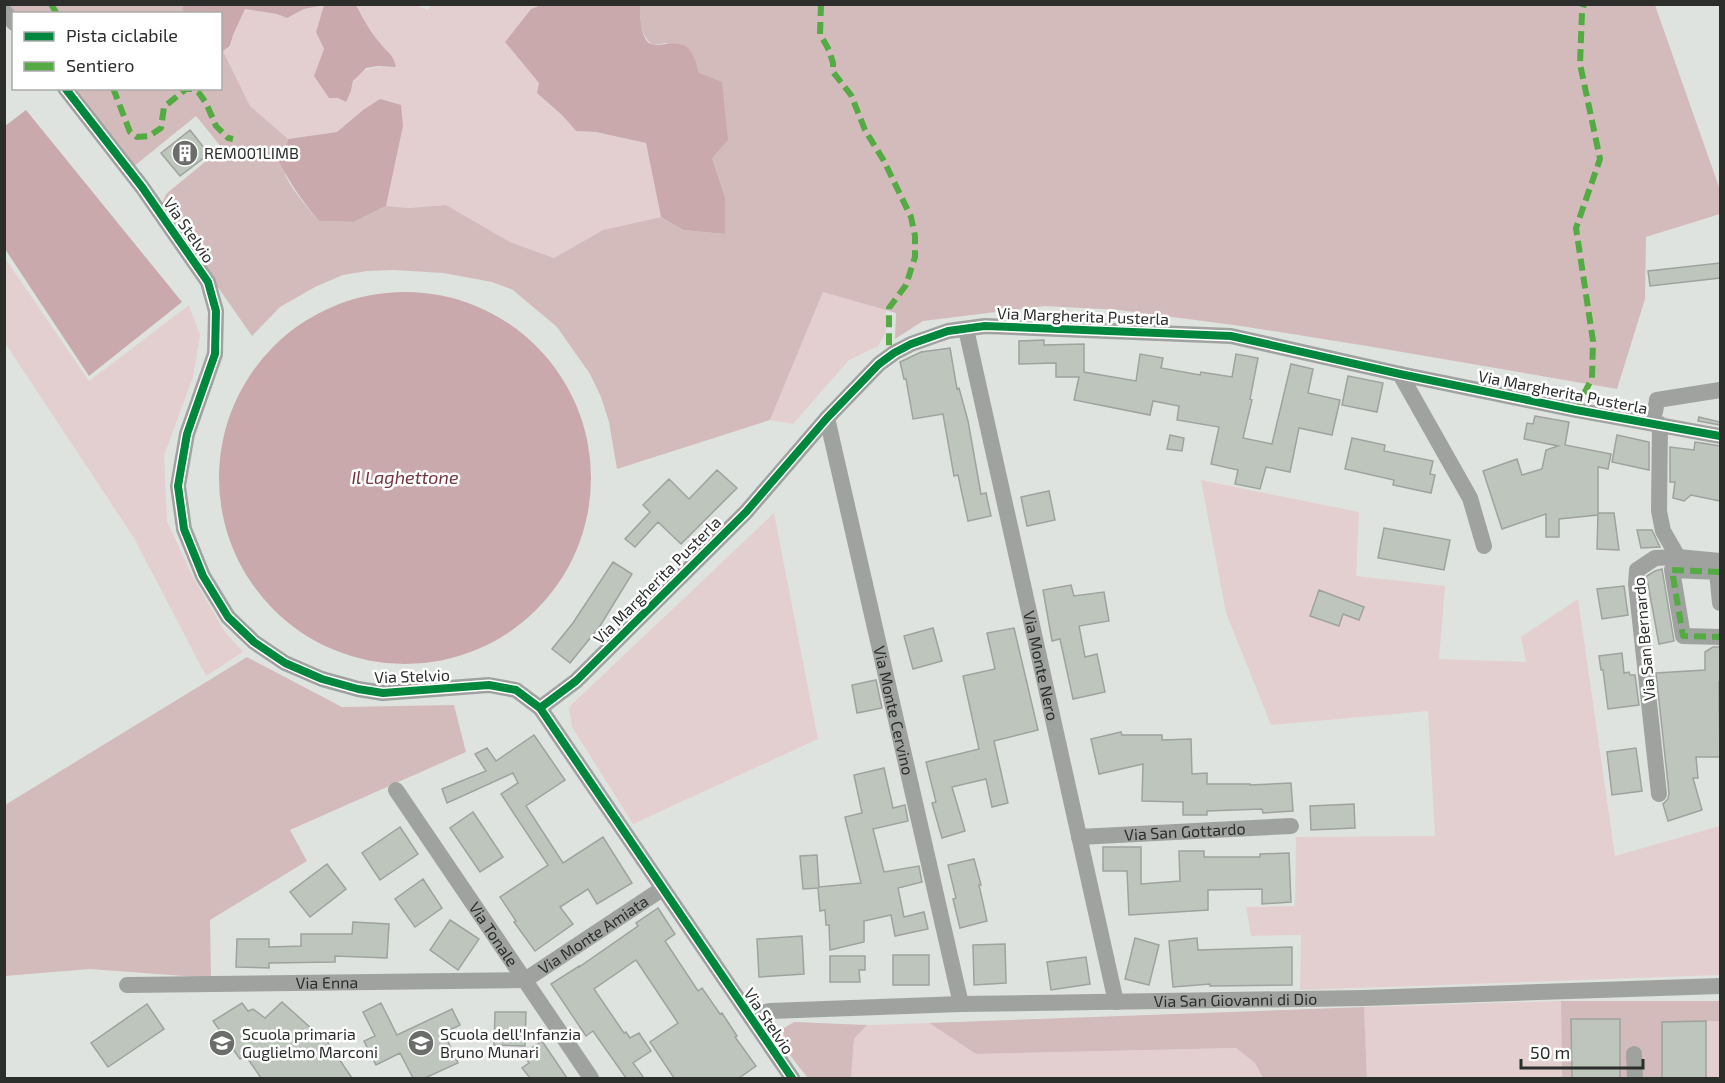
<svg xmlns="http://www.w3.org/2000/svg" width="1725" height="1083" font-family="'Exo 2',sans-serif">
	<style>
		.green { fill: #e4cfd0 }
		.forest { fill: #d3bbbc }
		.water { fill: #c9a9ab }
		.building { fill: #bdc5bd; stroke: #9fa29f; stroke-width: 1.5 }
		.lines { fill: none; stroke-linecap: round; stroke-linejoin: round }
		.minor { stroke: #a0a2a0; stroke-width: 16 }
		.quiet { stroke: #54ab44; stroke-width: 6; stroke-dasharray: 12 6; stroke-linecap: butt }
		.cycleway-casing { stroke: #fff; stroke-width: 11 }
		.cycleway { stroke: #00873e; stroke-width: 8 }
		.labels { text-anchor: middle; stroke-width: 5; stroke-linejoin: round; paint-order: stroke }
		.poi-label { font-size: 16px; fill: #2c2e2c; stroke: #fff; text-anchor: start }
		.street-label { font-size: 16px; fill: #2c2e2c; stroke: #fff }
		.water-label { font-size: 18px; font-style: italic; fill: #73363f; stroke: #fff }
	</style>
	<rect width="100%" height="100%" fill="#dfe3df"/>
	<!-- green -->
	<path class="green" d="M431 4 541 5 531 9 505 42 539 83 548 103 563 116 576 131 596 132 646 143 661 217 603 230 554 258 510 242 446 205 409 208 386 206 403 126 363 110 337 132 288 139 250 106 223 51 231 46 233 35 245 9 277 14 287 18 304 9 324 5 316 32 324 49 314 76 351 91C357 64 375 67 396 67 393 54 387 53 379 43 370 31 363 18 356 5H416L428 10Z
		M5 258 89 381 189 305 200 335 193 377 164 456 167 521 192 575 225 632 243 652 206 676 134 538 5 343Z
		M823 292 886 310V332L878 346 849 360 793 424 770 420Z
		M1201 480 1359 512 1356 576 1445 586 1439 659 1526 662 1521 637 1578 599 1615 856 1720 826V975L1300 990 1301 935 1251 936 1246 907 1295 906 1296 837 1435 836 1428 711 1271 725 1226 613Z
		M774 513 818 739 633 824 572 727 569 707Z
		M1561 1001 1562 1076 1557 1078H1367L1364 1007Z
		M1706 1021H1720V1078H1706Z
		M929 1023 976 1054 1236 1048 1255 1063 1263 1078H851L854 1039 867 1025Z"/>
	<!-- forest -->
	<path class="forest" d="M8 5H184L182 9 184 14 15 13Z
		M640 5H1655L1720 190V214L1646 237 1645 299 1617 389 1367 346 1241 326 1119 310 1045 306 923 321 895 339 896 313 823 292 770 420 617 469 609 422 601 397 590 374 557 327 513 290 492 282 443 273 394 270 367 271 343 275 315 287 280 307 252 336 161 206 166 194 222 148 196 116 133 167 72 89 220 88 221 51H223L250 106 288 139C285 149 282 162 285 173 288 185 310 211 319 221L354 222 386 206 409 208 446 205 510 242 554 258 603 230 661 217 683 230 725 234V197L712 158 699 73 694 58 666 43 653 45C640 36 640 20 640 5Z
		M247 657 342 707 454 705 466 752 290 830 307 861 210 920 211 978 90 969 5 976V805Z
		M1561 1001H1720V1021L1662 1022V1078H1620V1019H1572V1078H1557L1562 1076Z
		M1364 1007 1367 1078H1263L1255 1063 1236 1048 976 1054 929 1023Z
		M794 1022 867 1025 854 1039 851 1078H808C797 1063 780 1048 784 1028Z"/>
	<!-- water -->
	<path class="water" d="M184 5H356C363 18 370 32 380 43 388 54 393 53 396 67L378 66 366 68 353 81 351 91 346 102 338 98H329L314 76 324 49 316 32 324 5 304 9 287 18 277 14 245 9 233 35 230 46 223 51H221L220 14 184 13 182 9Z
		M541 5H640C640 16 640 44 655 45 666 45 678 40 688 48 694 53 697 66 699 73L722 82 728 140 712 158 725 197V234L683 230 661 217 646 143 596 132 576 131 563 116 537 93 539 83 505 42 531 9Z
		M380 99 401 105 403 126 386 206 354 222 319 221C302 201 288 181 277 157L284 152 288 139 337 132 363 110Z
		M26 110 182 302 89 376 5 249V126Z
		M219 478a186 186 0 1 1 372 0a186 186 0 1 1-372 0Z"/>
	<!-- building -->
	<path class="building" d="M190 130 209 154 180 176 161 153Z
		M1720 263V278L1650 286 1648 271Z
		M1044 340V345L1084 344V372L1136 381 1140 354 1163 358 1161 368 1200 375 1201 372 1232 377 1236 354 1258 358 1250 399 1252 400 1243 438 1272 444 1291 364 1313 369 1308 393 1340 400 1332 435 1299 428 1290 472 1266 467 1260 489 1235 484 1238 470 1211 464 1219 427 1177 420 1179 406 1153 401 1150 415 1074 400 1079 377H1056V363L1019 364V341Z
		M950 348 957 389 959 388 968 421 981 494 986 493 991 516 968 521 958 475 954 476 943 414 913 419 906 379H904L900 362 921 352Z
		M1348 376 1383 383 1377 412 1342 405Z
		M1535 416 1569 422 1565 445 1611 454 1608 469 1598 467V515L1559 519V537H1546V514L1502 529 1483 471 1517 459 1522 475 1542 469 1546 450 1558 446 1524 439 1527 423 1533 424Z
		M1699 417 1720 422V425L1698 421Z
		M1170 435 1184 438 1182 451 1167 449Z
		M1617 435 1649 442V470L1612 462Z
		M1352 438 1385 445 1384 451 1433 461 1430 474 1435 475 1431 493 1393 485 1394 480 1345 469Z
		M1695 442 1720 446V501L1691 495 1684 501 1673 498 1675 482H1670V447L1694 450Z
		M717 470 737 488 681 544 658 522 635 547 625 539 650 512 643 505 669 479 689 499Z
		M1049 491 1055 520 1027 526 1021 497Z
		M1598 513H1614L1619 550 1597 549Z
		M1384 528 1450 540 1444 570 1378 558Z
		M1637 530H1652L1660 547 1641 548Z
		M613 562 632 574 600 626 570 663 552 649 573 623Z
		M1662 569 1674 641 1659 644 1647 579V576L1655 571Z
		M1071 585 1074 596 1104 592 1109 621 1079 626 1085 657 1097 654 1105 692 1073 699 1060 639 1052 641 1043 590Z
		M1624 586 1628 615 1602 619 1597 589Z
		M1319 590 1364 607 1359 620 1343 614 1339 626 1310 616Z
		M933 628 942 661 913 669 904 636Z
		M1014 628 1038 730 994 741 1008 803 992 807 986 779 952 787 965 831 942 838 932 803 936 802 926 762 979 749 963 676 995 669 987 633Z
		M1713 647H1720V682H1719L1720 757H1696L1698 778H1693L1702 810 1668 821 1663 804 1668 799 1669 793 1656 673 1705 670V652Z
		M1622 653 1624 673 1629 672 1630 675H1635L1639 705 1608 709 1603 670H1601L1599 656Z
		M876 680 882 708 857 713 852 685Z
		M1121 732 1122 735H1162V740L1191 739 1192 774 1207 773V784H1250V785L1291 783 1293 811 1263 813 1262 809 1207 811V815H1183V802L1142 801 1143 764 1099 774 1091 739Z
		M534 735 565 780 526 806 563 863 603 837 632 883 597 904 588 889 560 907 573 924 535 951 514 922 516 921 500 897 548 865 501 794 518 783 513 773 447 803 442 789 486 771 475 754 487 748 496 761Z
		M1636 748 1642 791 1612 795 1607 752Z
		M884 768 893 808 905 805 908 821 873 829 884 872 919 866 922 882 898 888 904 917 924 912 928 929 895 936 891 915 864 921V942L830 950 829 925H826L825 910 820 911 818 888 803 889 800 856 817 855 819 887 861 883 845 817 862 813 854 775Z
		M1354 804 1355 828 1311 830 1310 806Z
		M473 812 503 857 480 872 450 828Z
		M400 827 418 854 380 880 362 853Z
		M1103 847H1141V884L1180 881 1179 851H1204V857H1260V854L1289 853 1291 902 1262 904V889L1208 890V910L1129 915 1127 871H1103Z
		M974 859 981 885H979L987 921 960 928 953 899 956 898 948 865Z
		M327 864 346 889 310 917 290 892Z
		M423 879 442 908 415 927 395 899Z
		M658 908 675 934 665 941 698 991 702 988 720 1014 722 1013 737 1036 735 1037 756 1066 739 1078H674L650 1042 678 1023 636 960 594 989 624 1033 626 1032 630 1038 639 1033 651 1051 633 1063 644 1078H626L593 1031 586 1036 551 984 579 966V967L638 926 636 923Z
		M450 920 479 939 458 970 430 950Z
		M353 922 389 924 387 958 335 956V962L269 963V968L236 967 237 939H269V947L301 946V934H352Z
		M802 936 804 974 759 977 757 939Z
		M1135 938 1159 945 1149 985 1125 979Z
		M1197 938 1198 950 1292 947V985L1210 986V984L1173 987 1169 941Z
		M1005 944 1006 983 974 985 973 945Z
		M893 955H929V985H893Z
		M830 956H865V970H859L860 982H830Z
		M1086 957 1090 984 1051 990 1047 962Z
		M282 1002 322 1038 324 1037 352 1078H261L246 1056 240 1059 213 1021 242 1003 248 1011 253 1009 265 1018Z
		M381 1003 397 1035 452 1009 460 1025 444 1033 458 1063 425 1078H413L400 1053 376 1065 364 1041 375 1036 363 1012Z
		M147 1004 164 1029 108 1067 91 1043Z
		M495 1012H526L525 1046 494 1045Z
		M1571 1019H1620V1078H1572Z
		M1706 1021V1078H1662V1022Z
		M542 1041 567 1078H530L522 1068 529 1063 523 1054Z"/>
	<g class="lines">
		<!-- minor -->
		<g class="minor">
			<path d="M4 11 14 23"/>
			<path d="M65 88 142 187 208 282 216 311 215 354 187 434 178 486 184 529 203 576 228 617 254 642 285 663 322 679 358 689 383 693 489 685 516 690 540 708 792 1078"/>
			<path id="s1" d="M966 329 1116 1002"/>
			<path d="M1400 374 1470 498 1484 546"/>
			<path id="s2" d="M827 418 961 1004"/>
			<path d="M1650 423 1655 412 1657 400 1720 390"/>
			<path d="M1660 424 1659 511 1663 531 1678 557"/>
			<path d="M1718 562 1717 572 1720 603"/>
			<path d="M1720 572 1672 570 1683 636 1720 637"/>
			<path d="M540 708 576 681 746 512 827 418 879 364 894 353 911 344 948 331 985 326 1231 336 1400 374 1576 410 1720 436"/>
			<path id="s3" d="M396 790 591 1078"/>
			<path d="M1659 794 1636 584 1637 570 1655 558 1678 557 1720 561"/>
			<path id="s4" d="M1079 837 1291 826"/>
			<path id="s5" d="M127 985 525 980 662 889"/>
			<path id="s6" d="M751 1018 761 1013 770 1011 961 1004 1364 998 1720 986"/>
			<path d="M1634 1054 1635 1078"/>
		</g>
		<!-- quiet -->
		<path class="quiet" d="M51 4 57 14
			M821 4 820 34 829 50 833 63V72L851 95 865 130 884 161 911 217 915 236V257L906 285 889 308V356
			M113 88 130 132 137 137 149 136 161 128 164 107 186 89H192L199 93 206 103 216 126 228 138 233 139
			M1576 410 1592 378 1593 341 1576 228 1600 159 1580 64 1582 12 1584 4
			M1720 572 1672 570 1683 636 1720 637"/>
		<defs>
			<path id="cycleway" d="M65 88 142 187 208 282 216 311 215 354 187 434 178 486 184 529 203 576 228 617 254 642 285 663 322 679 358 689 383 693 489 685 516 690 540 708 792 1078
				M540 708 576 681 746 512 827 418 879 364 894 353 911 344 948 331 985 326 1231 336 1400 374 1576 410 1720 436"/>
		</defs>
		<!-- cycleway casing -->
		<use href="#cycleway" class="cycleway-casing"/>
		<!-- cycleway -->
		<use href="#cycleway" class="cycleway"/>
	</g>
	<!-- icons -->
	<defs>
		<symbol id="building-disc" viewBox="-11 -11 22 22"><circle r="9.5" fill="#6b6d6b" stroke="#fff"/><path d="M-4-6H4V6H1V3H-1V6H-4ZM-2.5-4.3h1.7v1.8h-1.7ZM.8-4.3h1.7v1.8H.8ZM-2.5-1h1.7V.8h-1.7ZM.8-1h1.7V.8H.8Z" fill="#fff"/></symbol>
		<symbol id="school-disc" viewBox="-11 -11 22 22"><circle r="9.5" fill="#6b6d6b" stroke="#fff"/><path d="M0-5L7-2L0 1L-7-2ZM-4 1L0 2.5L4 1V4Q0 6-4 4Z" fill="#fff"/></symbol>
	</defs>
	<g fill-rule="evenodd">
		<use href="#building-disc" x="170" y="138" width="30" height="30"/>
		<use href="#school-disc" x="207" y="1028" width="30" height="30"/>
		<use href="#school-disc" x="406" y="1028" width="30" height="30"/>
	</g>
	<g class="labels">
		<!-- poi labels -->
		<g class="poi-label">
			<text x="204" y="159">REM001LIMB</text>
			<text x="242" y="1040">Scuola primaria<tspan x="242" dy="18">Guglielmo Marconi</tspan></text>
			<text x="440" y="1040">Scuola dell'Infanzia<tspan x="440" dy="18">Bruno Munari</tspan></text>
		</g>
		<!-- street labels -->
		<g class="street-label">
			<text transform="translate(189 230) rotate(55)" y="6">Via Stelvio</text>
			<text transform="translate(1083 316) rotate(2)" y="6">Via Margherita Pusterla</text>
			<text transform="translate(1563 392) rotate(11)" y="6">Via Margherita Pusterla</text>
			<text transform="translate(657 580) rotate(-45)" y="6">Via Margherita Pusterla</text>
			<text transform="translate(1644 639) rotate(-95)" y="6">Via San Bernardo</text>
			<text dy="6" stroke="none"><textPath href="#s1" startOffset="345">Via Monte Nero</textPath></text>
			<text transform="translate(412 676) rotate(-2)" y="6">Via Stelvio</text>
			<text dy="6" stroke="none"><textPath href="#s2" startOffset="300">Via Monte Cervino</textPath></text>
			<text dy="6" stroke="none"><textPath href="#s4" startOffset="106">Via San Gottardo</textPath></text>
			<text dy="6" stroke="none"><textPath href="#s3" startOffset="174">Via Tonale</textPath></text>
			<text dy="6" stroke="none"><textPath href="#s5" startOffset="480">Via Monte Amiata</textPath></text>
			<text dy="6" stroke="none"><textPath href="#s5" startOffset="200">Via Enna</textPath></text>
			<text dy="6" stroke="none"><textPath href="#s6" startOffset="486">Via San Giovanni di Dio</textPath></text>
			<text transform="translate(769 1021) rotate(56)" y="6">Via Stelvio</text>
		</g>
		<!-- water labels -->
		<g class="water-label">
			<text x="405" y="484">Il Laghettone</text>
		</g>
	</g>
	<!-- border -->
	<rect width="1725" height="1083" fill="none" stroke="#2c2e2c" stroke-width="12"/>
	<!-- legend -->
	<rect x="12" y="12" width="210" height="78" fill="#ffffff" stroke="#ababab" stroke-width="1.5"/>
	<rect x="24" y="32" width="30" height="9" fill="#00873e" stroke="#ababab" stroke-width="1.5"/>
	<text x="66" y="42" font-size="18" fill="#2c2e2c">Pista ciclabile</text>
	<rect x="24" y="62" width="30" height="9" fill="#54ab44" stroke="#ababab" stroke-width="1.5"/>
	<text x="66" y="72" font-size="18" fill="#2c2e2c">Sentiero</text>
	<!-- scale -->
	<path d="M1521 1059v9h122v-9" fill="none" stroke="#2c2e2c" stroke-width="3"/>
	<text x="1530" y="1059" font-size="18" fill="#2c2e2c" stroke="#ffffff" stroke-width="4.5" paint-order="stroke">50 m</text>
</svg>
